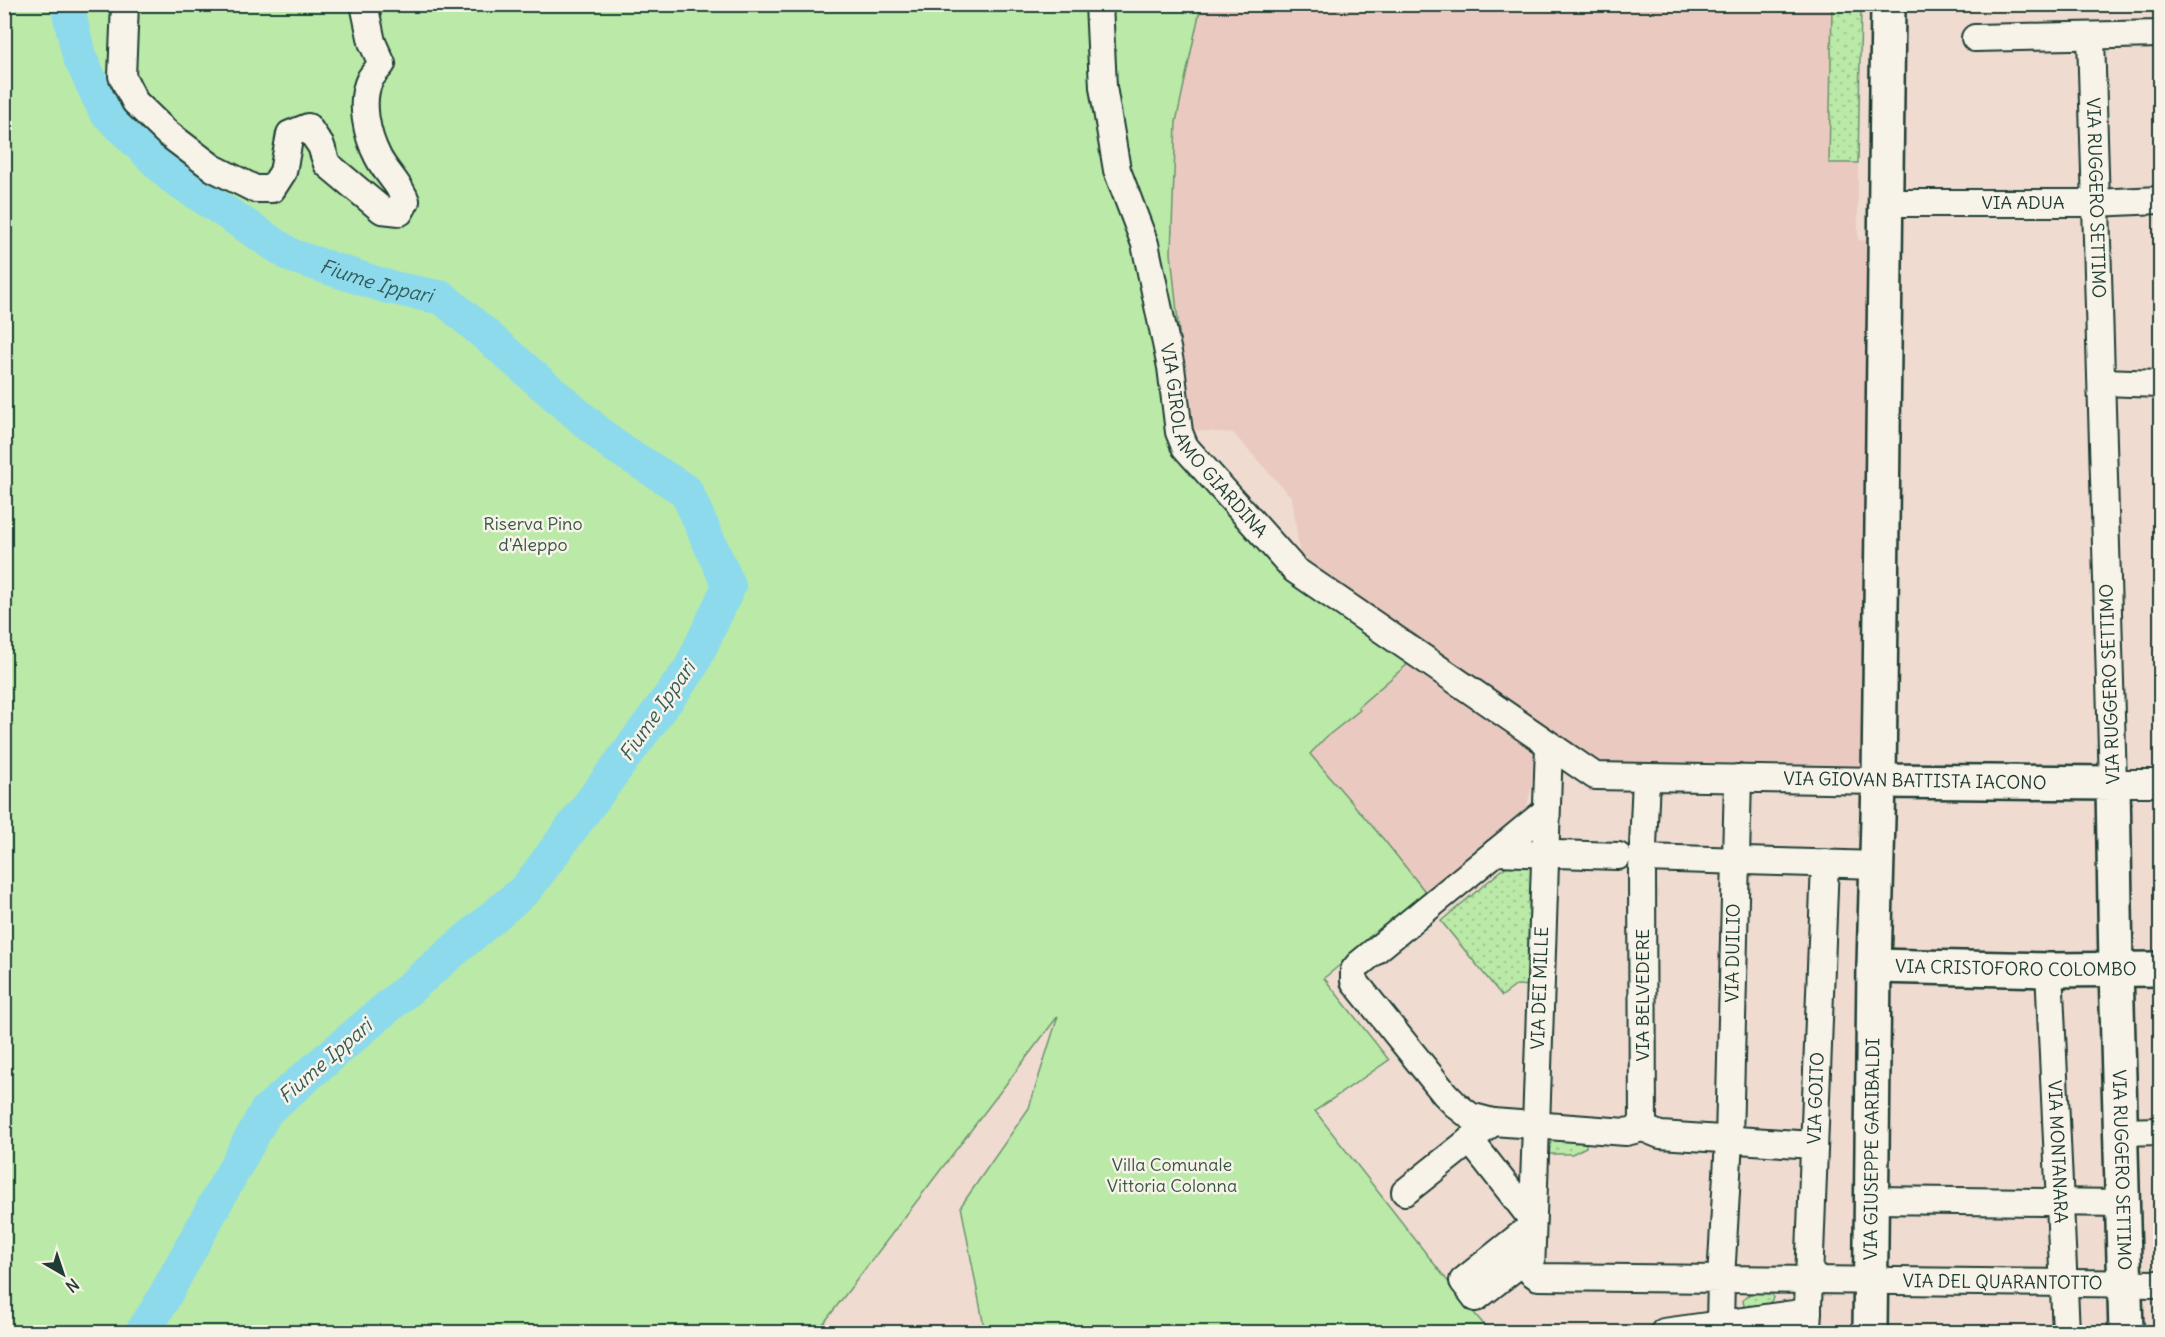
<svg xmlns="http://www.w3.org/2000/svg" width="2165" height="1337" font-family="Delius,sans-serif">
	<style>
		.built { fill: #eacac0 }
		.grass { fill: url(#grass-dots); stroke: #6c936e; stroke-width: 1.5 }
		.park { fill: #bae9a8; stroke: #6c936e; stroke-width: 1.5 }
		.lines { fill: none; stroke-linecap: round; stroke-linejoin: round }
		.river { stroke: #8ddaed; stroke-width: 34 }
		.minor-casing { stroke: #1f3d34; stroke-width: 30 }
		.major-casing { stroke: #1f3d34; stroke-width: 38 }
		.minor { stroke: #f7f3e8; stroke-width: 26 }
		.major { stroke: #f7f3e8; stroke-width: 33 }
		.labels { text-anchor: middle; stroke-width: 5; stroke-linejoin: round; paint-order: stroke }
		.street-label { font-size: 18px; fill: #1f3d34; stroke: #f7f3e8 }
		.park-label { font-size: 18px; fill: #365745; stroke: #f7f3e8 }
		.water-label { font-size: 20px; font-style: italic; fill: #355c59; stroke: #f7f3e8 }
	</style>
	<defs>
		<pattern id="grass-dots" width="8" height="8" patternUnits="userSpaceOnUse" patternTransform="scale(1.5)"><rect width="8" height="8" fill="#bae9a8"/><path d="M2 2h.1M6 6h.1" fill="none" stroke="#9fc991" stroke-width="1.8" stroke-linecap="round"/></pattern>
	</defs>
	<rect width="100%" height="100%" fill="#efdbd0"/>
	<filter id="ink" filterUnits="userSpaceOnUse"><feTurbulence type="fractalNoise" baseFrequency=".0167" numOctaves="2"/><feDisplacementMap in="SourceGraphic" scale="12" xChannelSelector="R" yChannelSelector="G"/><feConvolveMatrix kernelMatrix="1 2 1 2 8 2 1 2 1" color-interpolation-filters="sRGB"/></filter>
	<g filter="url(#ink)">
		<!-- built -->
		<path class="built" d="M1201 5H1832L1829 162 1858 163V240L1873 241 1868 765 1600 762 1300 557 1292 498 1233 433 1189 430 1171 253 1176 122Z
			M1409 663 1538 752 1526 812 1427 894 1385 841 1310 754 1325 738 1359 709 1357 707Z"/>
		<!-- grass -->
		<path class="grass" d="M1832 5H1861L1858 163H1829Z
			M1508 865 1535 866 1531 986 1517 985 1502 996 1441 921Z
			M1548 1138 1586 1140V1147L1572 1154H1547Z
			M1771 1291 1773 1298C1768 1308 1753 1312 1744 1306L1743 1301C1749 1290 1759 1292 1771 1291Z"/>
		<!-- park -->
		<path class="park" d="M5 5H1201L1176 122 1171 253 1189 430 1170 450 1275 564 1409 663 1358 707 1360 710 1325 738 1310 754 1385 841 1427 894 1324 978 1389 1060 1315 1111 1446 1279 1490 1332H985L961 1206 1029 1108 1058 1016 817 1332H5Z"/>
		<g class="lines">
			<!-- river -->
			<path class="river" id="s1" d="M67 4 79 56 105 111 171 176 292 256 388 287 443 298 613 445 686 491 729 586 690 669 527 888 266 1111 158 1308 142 1332"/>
			<defs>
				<g id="minor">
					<path d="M125 4 122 76 135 102 167 133 213 168 255 189H272L283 172 290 134 308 127 321 146 327 164 382 210 400 212 406 201C400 184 386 173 378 157 367 136 359 101 370 79 373 74 378 69 382 64L372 42 364 4"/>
					<path id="s2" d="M1099 4 1103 87 1117 170 1145 244 1171 367 1179 432 1185 447 1295 570 1595 776 1879 781"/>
					<path id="s3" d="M2091 36 2113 783H2160"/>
					<path d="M1975 38 2160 34"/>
					<path id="s4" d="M1885 203H2094L2160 200"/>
					<path d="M2102 382 2160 384"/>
					<path d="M1549 746 1531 1272 1538 1277 1721 1279 1720 1324"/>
					<path id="s5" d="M1738 778 1729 1140 1721 1279 2160 1284"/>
					<path d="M1496 852 1546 811"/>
					<path d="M1618 856 1496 852 1359 964 1354 970V981L1445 1094 1456 1105 1470 1116 1493 1122 1626 1132 1643 1128 1660 1135 1814 1145"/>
					<path d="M1643 858 1877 865"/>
					<path id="s6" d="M2049 970 2066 1332"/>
					<path d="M1643 1128 1642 869 1646 778"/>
					<path d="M2120 1132 2160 1131"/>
					<path d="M1470 1140 1532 1219"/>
					<path d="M1405 1192 1493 1122"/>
					<path d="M1873 1200 2123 1203"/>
					<path d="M1531 1255 1476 1298 1463 1281 1532 1226"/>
					<path d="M1664 1332 1808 1312"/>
					<path id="s7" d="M1807 1332 1825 863"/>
				</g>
				<g id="major">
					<path id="s8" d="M1879 781 2113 783 2116 969 2126 1332"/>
					<path id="s9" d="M1874 966 2049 970 2160 969"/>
					<path id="s10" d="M1870 1332 1874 966 1879 781 1888 4"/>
				</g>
			</defs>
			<!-- minor casing -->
			<use href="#minor" class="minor-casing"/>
			<!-- major casing -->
			<use href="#major" class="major-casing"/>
			<!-- minor -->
			<use href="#minor" class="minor"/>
			<!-- major -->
			<use href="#major" class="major"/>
		</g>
	</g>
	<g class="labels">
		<!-- street labels -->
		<g class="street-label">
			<text dy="6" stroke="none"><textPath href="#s3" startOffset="162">VIA RUGGERO SETTIMO</textPath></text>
			<text dy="6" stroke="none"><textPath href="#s4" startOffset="138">VIA ADUA</textPath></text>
			<text dy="6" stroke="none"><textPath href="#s2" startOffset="460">VIA GIROLAMO GIARDINA</textPath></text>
			<text transform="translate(2110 684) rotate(-92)" y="6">VIA RUGGERO SETTIMO</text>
			<text transform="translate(1915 781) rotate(1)" y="6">VIA GIOVAN BATTISTA IACONO</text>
			<text transform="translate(1733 953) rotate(-89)" y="6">VIA DUILIO</text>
			<text dy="6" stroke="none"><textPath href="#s9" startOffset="142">VIA CRISTOFORO COLOMBO</textPath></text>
			<text transform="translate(1540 988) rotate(-88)" y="6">VIA DEI MILLE</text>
			<text transform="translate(1643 995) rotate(-90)" y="6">VIA BELVEDERE</text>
			<text dy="6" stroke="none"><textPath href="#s7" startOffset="234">VIA GOITO</textPath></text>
			<text dy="6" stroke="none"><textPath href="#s10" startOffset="183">VIA GIUSEPPE GARIBALDI</textPath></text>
			<text dy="6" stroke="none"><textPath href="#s6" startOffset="182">VIA MONTANARA</textPath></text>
			<text dy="6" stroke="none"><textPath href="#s8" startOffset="621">VIA RUGGERO SETTIMO</textPath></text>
			<text dy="6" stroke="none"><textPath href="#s5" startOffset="783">VIA DEL QUARANTOTTO</textPath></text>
		</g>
		<!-- park labels -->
		<g class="park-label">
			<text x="533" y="530">Riserva Pino<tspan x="533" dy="21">d'Aleppo</tspan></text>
			<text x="1172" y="1171">Villa Comunale<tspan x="1172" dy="21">Vittoria Colonna</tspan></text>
		</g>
		<!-- water labels -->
		<g class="water-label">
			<text dy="7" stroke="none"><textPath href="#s1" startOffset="440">Fiume Ippari</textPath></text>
			<text transform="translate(657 711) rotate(-55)" y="7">Fiume Ippari</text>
			<text transform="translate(325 1061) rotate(-41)" y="7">Fiume Ippari</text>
		</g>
	</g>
	<!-- margin -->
	<rect width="2165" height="1337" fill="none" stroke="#f7f3e8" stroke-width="24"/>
	<rect x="12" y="12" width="2141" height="1313" fill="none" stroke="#1f3d34" stroke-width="2" filter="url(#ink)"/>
	<!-- north arrow -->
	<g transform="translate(63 1274) rotate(141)" stroke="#f7f3e8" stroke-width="4.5" paint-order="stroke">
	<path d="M0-4.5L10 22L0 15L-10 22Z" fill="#1f3d34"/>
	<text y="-9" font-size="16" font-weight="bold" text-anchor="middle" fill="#1f3d34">N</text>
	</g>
</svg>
